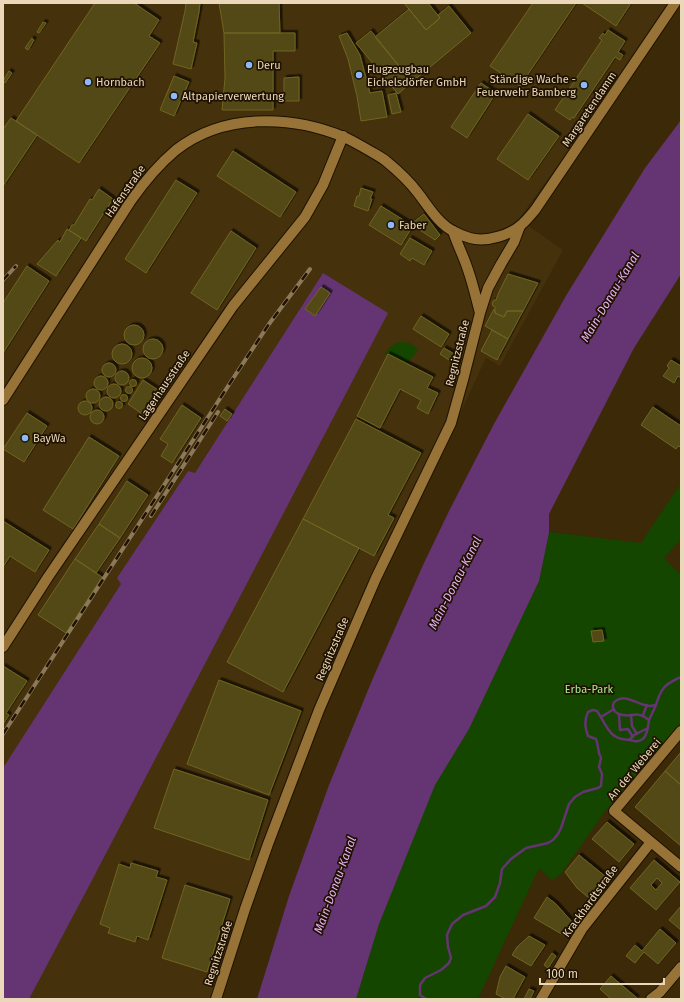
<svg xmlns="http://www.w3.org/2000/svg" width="684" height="1002" font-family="'Fira Sans',sans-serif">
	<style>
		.built { fill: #45310b }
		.green { fill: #144600 }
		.water { fill: #653472 }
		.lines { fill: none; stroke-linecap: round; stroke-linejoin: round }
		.stream { stroke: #653472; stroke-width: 2.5 }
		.building { fill: #524918; stroke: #716520; fill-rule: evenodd; filter: url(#shadow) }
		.street-casing { stroke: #1d1202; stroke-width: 12 }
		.secondary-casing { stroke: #1d1202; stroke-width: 12 }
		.street { stroke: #977338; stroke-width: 10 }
		.secondary { stroke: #977338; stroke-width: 10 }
		.rail-casing { stroke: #8c795a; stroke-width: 4 }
		.rail { stroke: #1f1200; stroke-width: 2.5; stroke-dasharray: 8; stroke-linecap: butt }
		.poi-dot { fill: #8db9fc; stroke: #1f1200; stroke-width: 1.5 }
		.labels { text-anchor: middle; stroke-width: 3.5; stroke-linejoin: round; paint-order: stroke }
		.poi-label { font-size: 11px; fill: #ebd8ba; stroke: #1f1200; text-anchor: start }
		.street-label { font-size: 11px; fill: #ebd8ba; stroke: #1f1200 }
		.park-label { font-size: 11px; fill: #a5ec8f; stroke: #1f1200 }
		.water-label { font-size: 12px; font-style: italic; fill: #e8b0f8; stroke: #1f1200 }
	</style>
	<defs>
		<filter id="shadow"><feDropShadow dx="2.5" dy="-2.5" stdDeviation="0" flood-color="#0009"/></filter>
	</defs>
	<rect width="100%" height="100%" fill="#3b2908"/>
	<!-- built -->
	<path class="built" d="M3 3H668L574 143 519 219 563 250 500 366 486 358 451 433 392 553 330 695 265 864 222 999H3Z"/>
	<!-- green -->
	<path class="green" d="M401 342 410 343 418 350 407 364 385 353C390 347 393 343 401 342Z
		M681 483V539L664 558 681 575V722L606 810 561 874 552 880 539 868 478 999H356L379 924 435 784 469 729 539 581 549 533 550 532 641 543Z"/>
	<!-- water -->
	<path class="water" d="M681 120V274L634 348 549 514V533L539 581 469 729 435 785 379 924 356 999H257L289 896 329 785 373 678 423 565 450 509 495 422 567 294 645 168Z
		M323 273 388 313 90 884 29 999H3V768L121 584 117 578 188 471 195 473Z"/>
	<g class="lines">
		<!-- stream -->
		<path class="stream" d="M619 714 620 730 628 729 633 737
			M631 715 632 726 637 734
			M643 715 647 705
			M601 717 614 709
			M649 720 656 705
			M629 740 634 735 648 728
			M426 999 420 995V985L425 978 441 970 449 963 451 958 448 947 447 935 452 924 463 915 486 906 495 897 500 883 502 869 511 859 526 848 548 843 553 840 558 834 561 828 569 804 575 797 583 792 598 788 601 786 602 774 599 767 601 758C597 751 599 746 596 739L588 736C585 727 584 721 588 712L593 710 597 711C602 718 605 726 611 733 617 739 621 739 629 740 632 740 635 742 638 741 647 740 648 727 649 720 636 709 632 719 619 714 613 712 610 704 617 700 628 694 639 706 650 706 652 706 654 705 656 705 661 688 665 684 681 677"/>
	</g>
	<!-- building -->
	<path class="building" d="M95 3H134L159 20 149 36 160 43 79 163 16 121Z
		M186 3H200L199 12 193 42 197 43 191 69 173 64 185 11Z
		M219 3H279L280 33H224Z
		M404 3H428L440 18 426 30Z
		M533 3H576L520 86 490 66Z
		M582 3H631L616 26Z
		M449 6 471 33 412 82 375 37 409 9 426 30 440 18 438 15Z
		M43 22 46 23 39 33 37 32Z
		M608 30 625 41 618 52 623 55 620 60 615 57 574 118 572 117 570 120 555 110 602 40 599 38 603 33 605 35Z
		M371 31 412 82 398 94 356 43Z
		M224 33H295V51H273V110H222L225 78Z
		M347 33 360 55 370 93 382 91 387 117 361 121 357 96 348 59 339 36Z
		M32 38 34 40 28 50 25 48Z
		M9 71 12 73 5 83 3 81Z
		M174 76 189 82 174 116 160 110Z
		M299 77V101H284V78Z
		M481 83 496 93 467 138 451 127Z
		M396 93 401 112 392 114 388 95Z
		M528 114 559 136 528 180 497 159Z
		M11 118 37 135 3 186V129Z
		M233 151 296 192 280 217 217 176Z
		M176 180 197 193 146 273 125 259Z
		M361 188 373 192 370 199H372L368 211 354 206 357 196H359Z
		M99 189 113 199 86 241 69 230 72 225H74L90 199 92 200Z
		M381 206 413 226 401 245 369 225Z
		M424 214 440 235 435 240 411 224Z
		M67 229 81 238 56 276 37 264 58 240 60 242Z
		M231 231 256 248 217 310 191 293Z
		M410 238 432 251 424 265 412 258 410 261 400 254Z
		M27 266 49 281 3 353V303Z
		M508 274 538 283 523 311H507L504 317 495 313V307L493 306 492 303 494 300H496L499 292Z
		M321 287 330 293 315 316 305 309Z
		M494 309 495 313 504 317 507 311H523L508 339 485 326Z
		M421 316 449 334 441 347 413 329Z
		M124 335a10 10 0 1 1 20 0a10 10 0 1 1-20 0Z
		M492 330 508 339 497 360 481 351Z
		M143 349a10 10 0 1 1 20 0a10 10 0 1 1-20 0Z
		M112 354a10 10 0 1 1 20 0a10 10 0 1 1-20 0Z
		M444 348 456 355 452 362 440 354Z
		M388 354 433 377 427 388 438 393 428 414 417 408 421 400 400 389 380 428 357 416Z
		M132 368a10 10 0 1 1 20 0a10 10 0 1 1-20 0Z
		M671 360 681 366V378L678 376 674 383 663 376 669 368 667 366Z
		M102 370a7 7 0 1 1 14 0a7 7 0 1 1-14 0Z
		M115 378a7 7 0 1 1 14 0a7 7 0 1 1-14 0Z
		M94 383a7 7 0 1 1 14 0a7 7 0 1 1-14 0Z
		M129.5 383a3.5 3.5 0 1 1 7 0a3.5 3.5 0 1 1-7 0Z
		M143 380 161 392 145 416 128 404Z
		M107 391a7 7 0 1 1 14 0a7 7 0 1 1-14 0Z
		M125.5 390a3.5 3.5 0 1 1 7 0a3.5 3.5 0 1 1-7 0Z
		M86 396a7 7 0 1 1 14 0a7 7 0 1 1-14 0Z
		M120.5 398a3.5 3.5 0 1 1 7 0a3.5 3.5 0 1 1-7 0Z
		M99 404a7 7 0 1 1 14 0a7 7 0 1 1-14 0Z
		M78 408a7 7 0 1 1 14 0a7 7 0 1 1-14 0Z
		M115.5 405a3.5 3.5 0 1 1 7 0a3.5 3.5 0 1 1-7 0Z
		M182 405 201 418 172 463 161 456 168 444 160 439Z
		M653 407 681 426V447L678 446 676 449 641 425Z
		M225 409 232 414 227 421 220 416Z
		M90 417a7 7 0 1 1 14 0a7 7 0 1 1-14 0Z
		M27 413 47 426 24 462 3 449Z
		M356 419 421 453 388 515 394 518 374 556 303 519Z
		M89 437 119 456 73 529 43 510Z
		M127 481 148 495 120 538 99 524Z
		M303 519 359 548 283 692 227 662Z
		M3 521 49 550 35 572 10 556 3 567Z
		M99 524 120 538 96 573 75 559Z
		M75 559 102 577 66 633 38 615Z
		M602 630 604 641 593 642 591 631Z
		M3 666 27 681 6 713 9 715 3 724Z
		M219 680 301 711 269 795 187 764Z
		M681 752V785L665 771Z
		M174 769 268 800 249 860 154 828Z
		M665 771 681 785V846L635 807Z
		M607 822 634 844 619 862 592 839Z
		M579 855 606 877 589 898 577 888 565 872Z
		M654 860 680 882 656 910 630 888ZM657 878 662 883 656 890 651 885Z
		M131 863 158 871 156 877 167 880 148 940 137 936 135 942 108 933 110 928 100 924 119 864 130 868Z
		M185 885 230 899 207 972 162 958Z
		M547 897 556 904 573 923 565 936 534 918Z
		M681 906V930L669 920Z
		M660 929 676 943 658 964 644 952 635 963 626 956 635 945 642 951Z
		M529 936 545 945 531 966 512 955 517 947Z
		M552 953 556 956 548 968 544 965Z
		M506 966 525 977 513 999H506L496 994 500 977Z
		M611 976 637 998 636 999H611L600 989Z
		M529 989 534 991 530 999H524Z"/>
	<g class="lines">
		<defs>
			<path id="street" d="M453 231C457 244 464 257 468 270 473 284 476 298 480 313
				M3 647 48 577 233 306 305 217 323 185 343 136
				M681 731 614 811 681 867
				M216 999 245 909 268 844 319 710 376 578 451 423 463 380 480 313 488 288 501 264 514 242 520 226
				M541 999 582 929 651 842
				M651 999 660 992 681 967"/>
			<path id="secondary" d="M3 400 130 202C144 182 158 165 176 150 223 113 291 115 344 137 353 141 361 146 370 151 375 154 381 157 386 161 397 170 409 181 418 193 428 206 439 225 455 232 461 235 468 238 475 239 489 241 509 235 520 226 526 221 530 216 535 210L675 3"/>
		</defs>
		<!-- street casing -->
		<use href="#street" class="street-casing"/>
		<!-- secondary casing -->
		<use href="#secondary" class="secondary-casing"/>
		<!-- street -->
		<use href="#street" class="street"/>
		<!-- secondary -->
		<use href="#secondary" class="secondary"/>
		<defs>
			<path id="rail" d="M3 280 16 266
				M151 516 218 412
				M3 734 232 380 269 324 310 269"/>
		</defs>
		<!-- rail casing -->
		<use href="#rail" class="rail-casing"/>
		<!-- rail -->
		<use href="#rail" class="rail"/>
	</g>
	<!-- markers -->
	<g class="poi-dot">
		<circle cx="249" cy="65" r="4"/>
		<circle cx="359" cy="75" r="4"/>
		<circle cx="88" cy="82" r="4"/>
		<circle cx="584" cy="85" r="4"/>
		<circle cx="174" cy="96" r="4"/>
		<circle cx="391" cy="225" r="4"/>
		<circle cx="25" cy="438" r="4"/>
	</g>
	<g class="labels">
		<!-- poi labels -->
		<g class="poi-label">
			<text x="257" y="69">Deru</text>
			<text x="367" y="73">Flugzeugbau<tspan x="367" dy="13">Eichelsdörfer GmbH</tspan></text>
			<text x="576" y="83" text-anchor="end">Ständige Wache -<tspan x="576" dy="13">Feuerwehr Bamberg</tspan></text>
			<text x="96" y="86">Hornbach</text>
			<text x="182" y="100">Altpapierverwertung</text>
			<text x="399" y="229">Faber</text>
			<text x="33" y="442">BayWa</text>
		</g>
		<!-- street labels -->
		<g class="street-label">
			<text transform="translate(589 109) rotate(-56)" y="4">Margaretendamm</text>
			<text transform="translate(125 191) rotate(-55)" y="4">Hafenstraße</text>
			<text transform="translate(457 353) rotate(-76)" y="4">Regnitzstraße</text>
			<text transform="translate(164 385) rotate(-56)" y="4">Lagerhausstraße</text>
			<text transform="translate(332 649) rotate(-67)" y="4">Regnitzstraße</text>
			<text transform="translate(634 769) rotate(-50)" y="4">An der Weberei</text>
			<text transform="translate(590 901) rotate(-54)" y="4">Krackhardtstraße</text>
			<text transform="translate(218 953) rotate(-72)" y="4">Regnitzstraße</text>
		</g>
		<!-- park labels -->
		<g class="park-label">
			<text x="589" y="693">Erba-Park</text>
		</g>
		<!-- water labels -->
		<g class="water-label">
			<text transform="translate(610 297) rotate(-59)" y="4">Main-Donau-Kanal</text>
			<text transform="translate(455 583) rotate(-63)" y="4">Main-Donau-Kanal</text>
			<text transform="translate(335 885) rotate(-70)" y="4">Main-Donau-Kanal</text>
		</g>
	</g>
	<!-- border -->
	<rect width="684" height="1002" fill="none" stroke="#ebd8ba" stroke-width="8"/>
	<!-- scale -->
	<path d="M540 978v6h124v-6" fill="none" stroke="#ebd8ba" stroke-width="2"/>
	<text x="546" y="978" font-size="12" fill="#ebd8ba" stroke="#1f1200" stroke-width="3" paint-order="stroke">100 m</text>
</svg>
